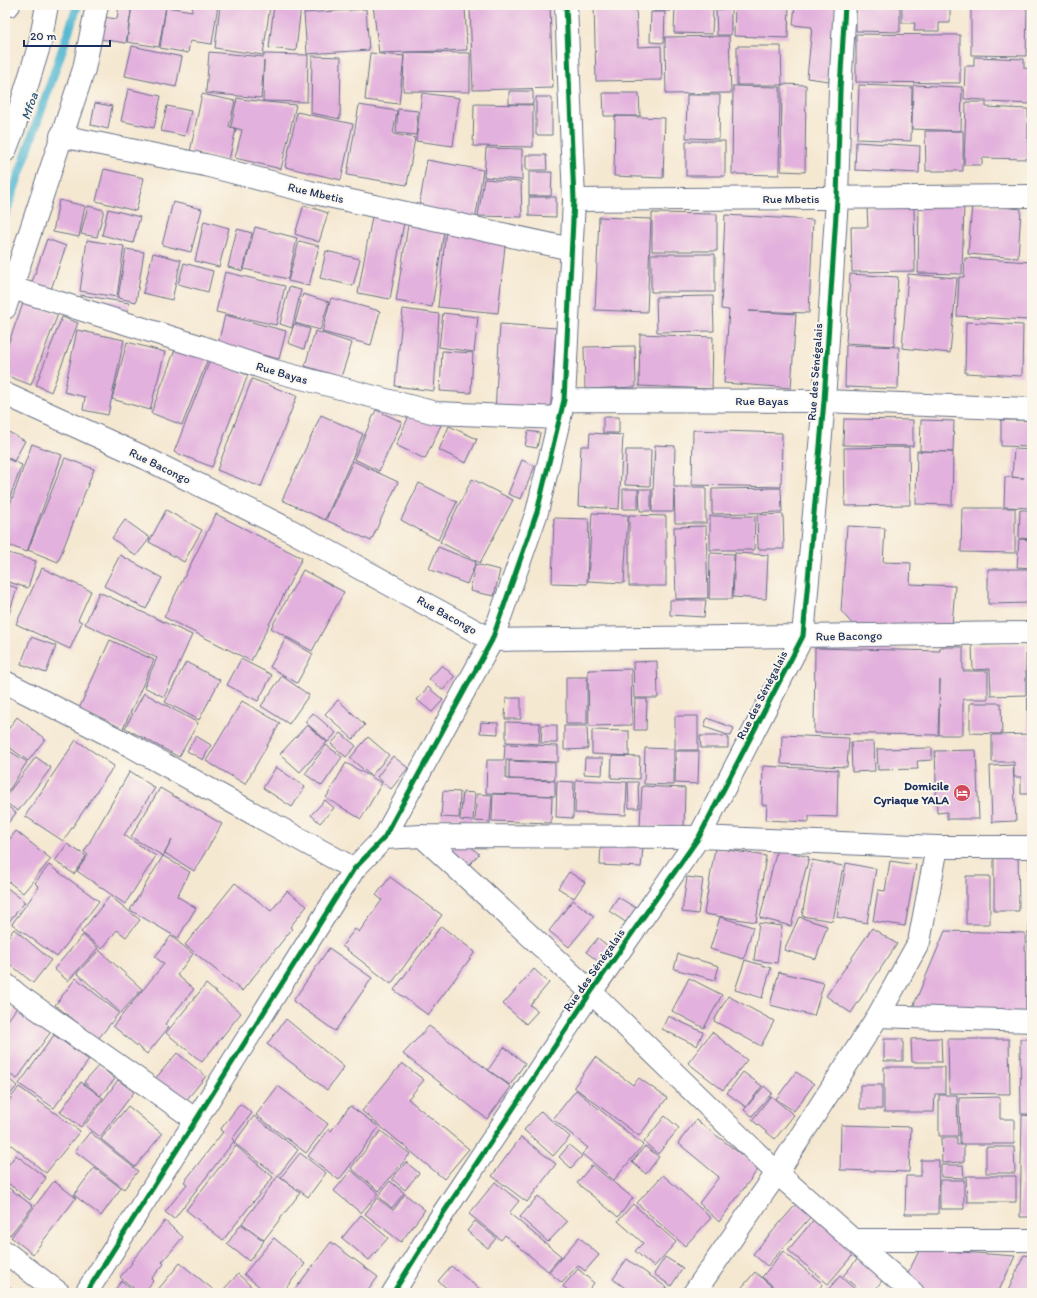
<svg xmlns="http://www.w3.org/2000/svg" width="1037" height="1298" font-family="Itim,sans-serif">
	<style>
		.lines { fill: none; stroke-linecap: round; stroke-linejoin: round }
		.stream { stroke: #52b7d1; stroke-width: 9 }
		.building { fill: #e3b1dd }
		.minor-casing { stroke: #677086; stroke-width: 24 }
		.minor { stroke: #fff; stroke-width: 22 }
		.cycleway-casing { stroke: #fbf7ec; stroke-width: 8 }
		.cycleway { stroke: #00873e; stroke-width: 5 }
		.labels { text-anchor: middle; stroke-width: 4; stroke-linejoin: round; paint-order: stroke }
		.street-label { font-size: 12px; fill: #1b2f5e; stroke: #fbf7ec }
		.poi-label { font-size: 12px; font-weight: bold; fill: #1b2f5e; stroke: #fbf7ec; text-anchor: end }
		.water-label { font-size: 13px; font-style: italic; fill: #2c5880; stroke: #fbf7ec }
	</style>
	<rect width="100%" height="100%" fill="#fbf7ec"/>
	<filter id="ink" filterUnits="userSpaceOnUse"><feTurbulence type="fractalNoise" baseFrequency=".025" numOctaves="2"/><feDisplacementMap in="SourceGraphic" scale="8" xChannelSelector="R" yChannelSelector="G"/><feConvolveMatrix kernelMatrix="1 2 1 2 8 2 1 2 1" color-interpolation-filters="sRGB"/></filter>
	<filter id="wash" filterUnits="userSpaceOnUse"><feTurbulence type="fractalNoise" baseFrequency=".012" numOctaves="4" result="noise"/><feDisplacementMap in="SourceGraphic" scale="16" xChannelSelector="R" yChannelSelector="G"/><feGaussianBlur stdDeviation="0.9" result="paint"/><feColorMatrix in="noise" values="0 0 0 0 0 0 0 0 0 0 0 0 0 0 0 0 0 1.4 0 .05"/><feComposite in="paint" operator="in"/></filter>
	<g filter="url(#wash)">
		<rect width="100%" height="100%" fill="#f5e8d1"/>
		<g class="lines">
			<!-- stream -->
			<path class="stream" d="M5 215 77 7V5"/>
		</g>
		<g id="blocks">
			<!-- building -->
			<path class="building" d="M119 5H132L126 43 100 39 103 17 117 19Z
				M132 5H158L166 6 159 47 127 42Z
				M193 5H218L212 44 190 41 188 53 160 48 166 7 192 11Z
				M220 5 270 6 263 55 215 48Z
				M274 5 301 6 296 51 269 48Z
				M336 5H364V6L336 8Z
				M373 5H465L467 50 379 53Z
				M594 5H636L638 47 661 46 662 80 596 81Z
				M654 5H670V11H654Z
				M675 5H713L712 34 674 33Z
				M714 5H733V9H731V35H717L716 10 726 9H714Z
				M735 5H789L788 38 734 36Z
				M795 5H837L829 81 807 78 812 27 793 25Z
				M856 5H900V32L856 31Z
				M902 5H950V23H939V31H914L915 23H902Z
				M971 5H1027L1026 56 971 55Z
				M550 6 553 88 473 90 470 9Z
				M366 9 369 50 307 54 304 13Z
				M651 12H665L664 43 650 42Z
				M856 34 960 35V83L856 82Z
				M729 36 731 93 666 94 665 37Z
				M132 46 182 57 176 87 125 76Z
				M737 46H781L782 85H737Z
				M209 52 264 57V54L308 55 307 102 263 101 264 61 261 98 206 93Z
				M404 52 470 53V92L403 91Z
				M370 53 404 56 399 104 365 100Z
				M312 56 341 57 340 119 311 113Z
				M974 57 1024 59V68L1032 69V104L987 102 986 100 964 99 965 66H974Z
				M782 84 806 85 805 172 781 171Z
				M859 85 912 87 911 141 857 139Z
				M913 85 962 87 961 131 912 129Z
				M733 86 780 87 779 175 732 174Z
				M128 89 161 96 154 128 121 121Z
				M509 91H533V104H509Z
				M422 93 459 98 453 146 416 141Z
				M603 93H639L640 116H604Z
				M202 94 235 101 229 127 236 129 229 160 190 152Z
				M687 95H720L719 139 686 138Z
				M536 97H552V135H536Z
				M237 98 248 100 296 105 281 169 235 158 242 130 231 127Z
				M966 102H986V107L1028 109V159L982 158V165H964Z
				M95 103 112 106 108 129 91 125Z
				M474 104 533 105V147L473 146Z
				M359 105 397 111 393 134 415 138 407 185 347 175Z
				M167 106 191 111 185 136 161 131Z
				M398 109 418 111 416 135 396 133Z
				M297 112 353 124 341 180 285 167Z
				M615 116 665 118 663 178 614 176Z
				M925 131H963V171H926Z
				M686 141H725V176H686Z
				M856 142 920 146 919 173 855 170Z
				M486 148 522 149V180L484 177Z
				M526 155H546L547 170H526Z
				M427 160 483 170 474 228 417 219Z
				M104 169 144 178 136 211 96 201Z
				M529 172H552L551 196H529Z
				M484 179 521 182 522 217 478 216Z
				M529 197H556V217L529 216Z
				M59 200 85 206 79 237 53 232Z
				M173 202 202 209 191 252 162 245Z
				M919 202 964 203 962 274 918 273Z
				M972 204 1021 209 1018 258 968 254Z
				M304 205 328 213 319 242 295 234Z
				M88 206 104 210 97 237 81 234Z
				M914 207 915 271 852 272 851 227H868L867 208Z
				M108 209 140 217 133 243 102 235Z
				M373 211 405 217 390 299 358 293Z
				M652 213 717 214V251H652Z
				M725 215 813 220 809 313 749 311 796 314 791 388 724 383 729 310 721 309Z
				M599 217 651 219 647 312 595 310Z
				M409 219 445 225 432 307 396 301Z
				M204 221 229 228 219 267 195 261Z
				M255 227 297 238 288 279 244 269Z
				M237 229 252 233 243 271 228 267Z
				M446 229 506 236 498 313 438 307Z
				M47 239 66 246 49 295 30 288Z
				M87 240 124 246 117 297 80 291Z
				M299 241 319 246 309 286 288 281Z
				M126 249 144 252 136 302 118 298Z
				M326 251 360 259 353 286 320 278Z
				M153 253 181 260 172 300 143 293Z
				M651 254H715V292H651Z
				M965 258 1031 262 1028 320 957 316 959 277H964Z
				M184 263 213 271 208 292 178 284Z
				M225 272 285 286 276 325 216 312Z
				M850 274 898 277 894 346 846 343Z
				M908 274 957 278 950 353 902 348Z
				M289 287 301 290 292 328 280 324Z
				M303 294 329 302 320 330 295 323Z
				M81 295 129 303 127 318 79 310Z
				M713 296 714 331 657 332 656 297Z
				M331 298 380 311 371 345 322 332Z
				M24 301 58 314 31 385 5 375V352Z
				M403 309 439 314 434 391 395 386Z
				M443 313 478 317 474 352 439 347Z
				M225 315 286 331 279 359 218 344Z
				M62 317 78 323 51 392 36 385Z
				M966 322 1023 325 1022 376 965 373Z
				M294 324 310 329 304 349 288 343Z
				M500 324 556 328 550 416 495 412Z
				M77 330 124 340 108 415 83 410 85 397 64 392Z
				M315 331 352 343 341 377 305 366Z
				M640 334 713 337 712 389 639 386Z
				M127 342 165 352 150 410 112 399Z
				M846 345 899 347 898 389 845 387Z
				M635 346 636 387 585 389 584 347Z
				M176 347 208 359 182 425 151 413Z
				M442 351 473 353 471 393 440 391Z
				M210 360 248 375 212 467 174 452Z
				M252 379 297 396 261 487 217 470Z
				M412 409 442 423 425 459 396 445Z
				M376 410 402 422 379 471 354 459Z
				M321 415 363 434 325 520 282 500Z
				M603 417H619V433H603Z
				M844 419 913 420V446L843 445Z
				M921 420 954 421 953 452 920 451Z
				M1001 420H1031L1030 447 1001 446Z
				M449 426 477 439 466 463 439 450Z
				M5 430 25 441 14 461 5 456Z
				M693 430 782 433 781 487 692 485Z
				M528 431 540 433 537 448 525 446Z
				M590 433 623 435 619 509 578 506 581 446H589Z
				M32 444 62 455 27 552 5 544V518Z
				M655 445 675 446 674 487H706V523H675L674 489 673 512H652Z
				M909 447 910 505 845 506 844 448Z
				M1014 449 1032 450V508L1004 507 1005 477 1024 478 1012 477Z
				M626 450H651L650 486 625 485Z
				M917 451 953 452 952 505 916 504Z
				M5 458 22 465 5 510Z
				M65 458 94 469 58 562 28 550Z
				M522 460 535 466 521 499 508 494Z
				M353 461 398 482 371 541 326 520Z
				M472 479 513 500 480 563 440 542Z
				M419 483 457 502 438 540 401 520Z
				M781 488 782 512 712 514V489Z
				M623 489H638V509H623Z
				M639 489H651V511H640Z
				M962 508H1015V553L961 552Z
				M166 510 202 530 184 562 149 542Z
				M1020 510H1032V539L1019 538Z
				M592 513 628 515 624 583 588 581Z
				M216 514 302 558 251 661 164 617Z
				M783 514 784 549H758L757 515Z
				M629 515 666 516V586H629Z
				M710 516H755L754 550H710Z
				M554 518 589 519 587 584 552 583Z
				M125 520 150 538 136 556 112 538Z
				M706 526 708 598 676 599 674 527Z
				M847 526 885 528 883 562 911 563 910 584 955 586 952 626H854L841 611Z
				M1019 539 1032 540V568L1017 567Z
				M438 547 476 562 467 584 429 569Z
				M5 552 36 561 28 588 5 581Z
				M710 553 734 554 732 599H709Z
				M735 553 768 555 766 599 733 597Z
				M120 555 162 578 146 609 104 586Z
				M475 564 500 570 494 596 470 591Z
				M42 568 91 591 78 620 82 622 70 649 16 624Z
				M988 569H1031L1032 603 988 604Z
				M303 570 344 592 312 651 271 628Z
				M5 584 17 588 5 627Z
				M99 592 192 635 164 697 144 687 157 658 85 624Z
				M670 600H706L704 617 670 615Z
				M31 637 56 646 46 673 21 664Z
				M286 638 313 654 297 683 270 667Z
				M110 640 154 660 122 731 78 711Z
				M1026 644V695L991 696 990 669 973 670 972 645Z
				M940 647H963V671H988V699H963V735H939L940 680 938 735 814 733 815 648 940 651Z
				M241 659 272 675 258 701 227 685Z
				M657 661 658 698H634L633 662Z
				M186 662 220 680 199 720 165 702Z
				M442 665 455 677 443 690 429 679Z
				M1027 666H1032V731H1028Z
				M631 669 632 725 589 726 588 670Z
				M282 676 309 695 289 724 261 706Z
				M566 677H587V724H566Z
				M428 687 443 700 432 712 417 700Z
				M144 693 198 723 179 757 125 728Z
				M506 698H521V719H505Z
				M635 699H647L646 730H634Z
				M338 700 365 725 353 739 325 714Z
				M242 701 280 723 245 784 206 761Z
				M970 703H1001L1002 734 970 733Z
				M313 713 336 733 328 742 305 722Z
				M675 716H698V750H675Z
				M17 717 45 739 28 761 5 744V734Z
				M707 718 734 728 731 736 704 727Z
				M481 722 498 723V734L480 733Z
				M506 722 540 723 539 744 506 742Z
				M307 725 327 742 300 772 280 754Z
				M542 725H557V743H541Z
				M564 726H587L588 749 564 750Z
				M592 730 629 731V756L592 754Z
				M341 733 356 746 346 757 331 744Z
				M1032 734V794H1021V777H1014V762H992V735Z
				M782 735 849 738 847 767 781 764Z
				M196 736 211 745 203 760 187 751Z
				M700 736H728V748H701Z
				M368 737 389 755 371 776 350 758Z
				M76 740 114 766 63 841 25 816Z
				M851 742H874L875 771 852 772Z
				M505 744 558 746V762L506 760V779L555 781V796L486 793 487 760H504Z
				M326 745 342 757 322 786 305 774Z
				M5 748 27 762 9 790 5 788Z
				M645 748 674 749V785L644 784Z
				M932 748V760L917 761 918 769 878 770 877 749Z
				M976 750 979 819H947V812L937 813 935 751Z
				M676 751H699L698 784 675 783Z
				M393 756 408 768 391 789 377 777Z
				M612 756 640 757 639 779 611 778Z
				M36 757 51 768 18 811 5 802V797Z
				M585 758H603L602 775 584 774Z
				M509 761 555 763V780L509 779Z
				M346 763 382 783 361 819 326 798Z
				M1013 765 1016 821 992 822 990 766Z
				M763 766 838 770 837 817 809 816V822L766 820 767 805H762Z
				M276 767 305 787 292 807 263 788Z
				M130 771 155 788 124 835 156 856 125 904 77 871 88 855 84 852Z
				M576 780 627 782 626 815 575 813Z
				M557 781 574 782 573 818 556 817Z
				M628 782H638L639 808H629Z
				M642 786 685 788 684 827 640 826Z
				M160 788 222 824 194 871 165 853 172 840 163 856 131 837Z
				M443 791 460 792 459 818 441 817Z
				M463 792 475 793 473 821 460 820Z
				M477 794 492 795 490 822 475 821Z
				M493 794 552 796 551 823 492 821Z
				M325 800 334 808 320 823 311 815Z
				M5 804 16 813 5 827Z
				M16 831 51 859 23 893 5 879V845Z
				M461 838 479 854 464 871 446 855Z
				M67 844 86 856 74 874 55 861Z
				M601 844 643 848 641 867 600 865Z
				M715 848 766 856 756 922 704 914Z
				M777 849 809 857 791 926 760 918Z
				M994 851H1018L1019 911H994Z
				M1029 855H1032V930H1029Z
				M163 856 190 872 177 896 196 908 178 938 130 910Z
				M812 860 843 866 833 921 802 916Z
				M890 861 916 865 905 926 873 921 878 890 885 891Z
				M846 863 876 869 867 923 837 917Z
				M49 865 99 901 57 957 12 924 39 887 35 883Z
				M569 872 585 882 574 898 558 888Z
				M966 876H990V924H966Z
				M390 877 442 915 391 984 342 946 355 929 359 932 382 900 376 895Z
				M687 877 703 879 698 914 682 912Z
				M235 883 271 911 287 891 307 906 290 927 292 929 242 991 185 945Z
				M5 886 25 902 5 926Z
				M110 896 140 920 126 937 117 930 102 949 81 932Z
				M618 897 636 908 627 923 609 911Z
				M573 900 594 916 569 947 549 931Z
				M720 917 753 927 744 959 710 949Z
				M799 917 827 926 816 959 784 950Z
				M759 923 782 926 777 963 754 960Z
				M441 926 475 952 428 1015 394 990Z
				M872 928 897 944 851 1013 826 996Z
				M14 929 51 960 33 983 5 960V941Z
				M945 931 1025 933 1026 1017 913 1007Z
				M1028 932H1032V1003H1029Z
				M83 935 98 948 68 981 54 969Z
				M171 936 193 954 177 975 194 989 165 1024 169 1027 147 1054 113 1026 164 964 155 957Z
				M598 938 609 947 598 961 586 952Z
				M329 948 372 978 335 1031 293 1001Z
				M99 950 142 989 121 1013 77 973Z
				M678 954 719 966 715 980 674 969Z
				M745 960 771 968 762 998 735 990Z
				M534 969 549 983 530 1005 538 1011 526 1024 503 1004Z
				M779 972 824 983 814 1016 770 1005Z
				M76 978 119 1013 98 1039 55 1005Z
				M689 978 722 995 704 1028 672 1011Z
				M206 984 241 1013 202 1062 166 1033Z
				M728 996 774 1021 761 1046 714 1021Z
				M18 1006 52 1030 17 1079 5 1071V1029L8 1025 6 1023Z
				M668 1016 703 1032 697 1046 662 1029Z
				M286 1019 344 1067 327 1090 267 1044Z
				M429 1026 511 1087 487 1119 403 1054Z
				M712 1032 747 1060 723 1090 688 1063Z
				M54 1035 89 1060 54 1108 19 1084Z
				M941 1038 942 1062H912L911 1039Z
				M884 1039H903V1061H884Z
				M948 1039H1009L1010 1094 949 1093Z
				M1020 1039H1032V1114H1021Z
				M504 1047 525 1063 510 1085 488 1070Z
				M177 1053 206 1076 184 1103 155 1079Z
				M595 1057 633 1085 639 1078 667 1098 639 1136 574 1087Z
				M402 1063 424 1080 408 1099 469 1149 444 1179 362 1111Z
				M99 1065 115 1079 100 1096 84 1082Z
				M884 1067H945V1094H935L934 1112H884Z
				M743 1072 762 1086 746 1107 727 1093Z
				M796 1072 814 1084 794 1111 776 1099Z
				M5 1076 17 1086 5 1101Z
				M118 1080 134 1092 100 1137 85 1125Z
				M81 1082 103 1098 81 1127 60 1112Z
				M860 1085H882V1109H860Z
				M278 1086 328 1124 306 1153 256 1115Z
				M764 1086 772 1093 752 1116 744 1110Z
				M19 1087 80 1131 46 1173 5 1140V1106Z
				M576 1090 643 1145 614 1180 582 1154 588 1148 553 1119Z
				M939 1095H957L958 1136H939Z
				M771 1096 794 1115 775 1139 752 1120Z
				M1000 1097V1119H1014V1144H960L959 1098Z
				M240 1104 252 1113 232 1139 234 1141 174 1219 165 1212 187 1184 184 1182 223 1132 220 1130Z
				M128 1106 162 1134 135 1167 101 1139Z
				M350 1106 379 1127 339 1180 308 1156 329 1129 331 1131Z
				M541 1111 570 1137 553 1156 524 1130Z
				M1022 1115 1032 1116V1217H1020Z
				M254 1116 298 1150 278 1176 234 1143Z
				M665 1116 679 1128 658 1154 644 1142Z
				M696 1120 759 1168 719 1222 699 1203 719 1177 678 1143Z
				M841 1125 911 1127 909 1172 840 1170Z
				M381 1131 410 1154 379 1191 351 1168Z
				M90 1132 138 1171 124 1189 75 1151Z
				M521 1137 556 1164 527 1202 492 1176Z
				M941 1138H957V1145H964V1162L942 1163Z
				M569 1145 582 1156 571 1168 559 1157Z
				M236 1146 273 1177 223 1240 186 1210Z
				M645 1146 659 1157 646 1174 632 1162Z
				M986 1147H1014L1015 1173H986Z
				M300 1153 326 1173 308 1197 281 1177Z
				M16 1155 46 1178 30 1200 5 1181V1169Z
				M921 1160H939L938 1214H905L906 1176H921Z
				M406 1162 419 1173 405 1190 392 1179Z
				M592 1165 633 1198 618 1217 577 1183Z
				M941 1165H963L964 1178 941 1177Z
				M94 1168 121 1188 101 1216 74 1195Z
				M351 1170 378 1193 361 1213 334 1191Z
				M663 1175 711 1218 685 1246 637 1203Z
				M278 1176 300 1193 264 1240 242 1223Z
				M966 1176H1016V1202H967Z
				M940 1180H964V1209H940Z
				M54 1181 76 1198 33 1254 11 1237Z
				M390 1181 404 1193 392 1208 378 1196Z
				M495 1182 519 1201 509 1213 561 1256 548 1271 505 1235 501 1240 469 1214Z
				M5 1185 33 1206 10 1235 5 1231Z
				M405 1194 425 1210 401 1242 365 1214 377 1198 393 1210Z
				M538 1196 567 1222 548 1242 520 1217Z
				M799 1201 814 1213 767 1266 753 1254Z
				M633 1204 676 1242 654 1267 635 1251 643 1243 618 1221Z
				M361 1215 388 1238 369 1260 342 1238Z
				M817 1216 857 1250 828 1284 788 1250Z
				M165 1221 183 1237 162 1262 164 1264 151 1279 153 1281 144 1293H139L120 1277 132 1263 131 1262Z
				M475 1221 496 1238 488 1248 467 1231Z
				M241 1224 264 1241 249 1261 227 1244Z
				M579 1237 599 1255 585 1271 578 1265 562 1283 549 1272Z
				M274 1238 305 1264 282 1293H267L244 1274Z
				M331 1242 378 1277 366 1293H292Z
				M920 1249 1015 1256 998 1293H927L906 1277Z
				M783 1251 823 1284 815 1293H781L762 1277Z
				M1024 1255 1032 1256V1293H1007Z
				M860 1256 885 1277 872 1293H863L843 1276Z
				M665 1257 683 1268 671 1286 654 1274Z
				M627 1259 670 1290 668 1293H632L613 1279Z
				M180 1263 215 1291 214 1293H158L156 1292Z
				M451 1266 482 1291 481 1293H453L438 1281Z
				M578 1269 594 1283 586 1293H571L563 1286Z
				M755 1272 779 1293H737Z
				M238 1274 255 1290 252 1293H223L221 1292Z
				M840 1276 859 1293H825Z
				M122 1281 136 1293H112Z
				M5 1283 17 1293H5Z"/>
		</g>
	</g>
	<g filter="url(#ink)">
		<use href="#blocks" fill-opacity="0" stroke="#677086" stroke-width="1"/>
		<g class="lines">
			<defs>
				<path id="minor" d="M5 5H9
					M61 136 205 165 310 192 571 249
					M5 151 14 128 40 43 47 5
					M574 200 1032 196
					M12 288 202 347 267 369 436 413 560 418
					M5 308 84 69 97 5
					M5 394 141 456 284 527 492 640 1032 633
					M564 400 824 401 1032 409
					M5 682 131 746 354 869
					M422 836 591 992 777 1173 913 1293
					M384 838 422 836 699 837 937 847H1032
					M5 984 18 995 196 1120
					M878 1016 1032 1021
					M853 1240H1032
					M5 1252 59 1293
					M86 1293 196 1120 354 869 384 838 492 640 537 512 564 400 574 200 566 5
					M393 1293 442 1215 591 992 699 837 803 636 824 401 837 199 840 89 845 5
					M694 1293 777 1173 878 1016 919 942 937 847"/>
			</defs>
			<!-- minor casing -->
			<use href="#minor" class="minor-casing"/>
			<!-- minor -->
			<use href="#minor" class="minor"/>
			<defs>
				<path id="cycleway" d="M86 1293 196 1120 354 869 384 838 492 640 537 512 564 400 574 200 566 5
					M393 1293 442 1215 591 992 699 837 803 636 824 401 837 199 840 89 845 5"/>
			</defs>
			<!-- cycleway casing -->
			<use href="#cycleway" class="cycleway-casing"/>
			<!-- cycleway -->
			<use href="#cycleway" class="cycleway"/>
		</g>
	</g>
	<!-- icons -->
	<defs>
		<symbol id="hotel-disc" viewBox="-11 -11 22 22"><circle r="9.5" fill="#d1495b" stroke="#fbf7ec"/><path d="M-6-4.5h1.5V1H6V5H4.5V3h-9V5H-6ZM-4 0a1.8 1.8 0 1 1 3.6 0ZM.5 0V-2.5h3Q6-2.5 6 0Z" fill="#fff"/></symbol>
	</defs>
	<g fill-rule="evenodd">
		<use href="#hotel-disc" x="952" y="783" width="20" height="20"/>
	</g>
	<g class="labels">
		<!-- street labels -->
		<g class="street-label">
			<text transform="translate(316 193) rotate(13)" y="4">Rue Mbetis</text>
			<text x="791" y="203">Rue Mbetis</text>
			<text transform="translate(815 372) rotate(-86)" y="4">Rue des Sénégalais</text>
			<text transform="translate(282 373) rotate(16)" y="4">Rue Bayas</text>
			<text x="762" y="405">Rue Bayas</text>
			<text transform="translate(160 466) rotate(26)" y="4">Rue Bacongo</text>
			<text transform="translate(447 615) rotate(29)" y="4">Rue Bacongo</text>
			<text transform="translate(849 636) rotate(-1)" y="4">Rue Bacongo</text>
			<text transform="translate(762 695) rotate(-63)" y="4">Rue des Sénégalais</text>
			<text transform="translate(594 970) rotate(-55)" y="4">Rue des Sénégalais</text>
		</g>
		<!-- poi labels -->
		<g class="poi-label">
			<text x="949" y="790">Domicile<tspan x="949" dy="14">Cyriaque YALA</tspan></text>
		</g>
		<!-- water labels -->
		<g class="water-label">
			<text transform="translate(29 106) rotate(-71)" y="5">Mfoa</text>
		</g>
	</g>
	<!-- margin -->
	<rect width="1037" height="1298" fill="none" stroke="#fbf7ec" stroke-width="20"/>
	<!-- scale -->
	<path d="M24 40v6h86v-6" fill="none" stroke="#1b2f5e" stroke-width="2"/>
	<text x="30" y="40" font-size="12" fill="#1b2f5e" stroke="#fbf7ec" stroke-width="3" paint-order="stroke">20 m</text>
</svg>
